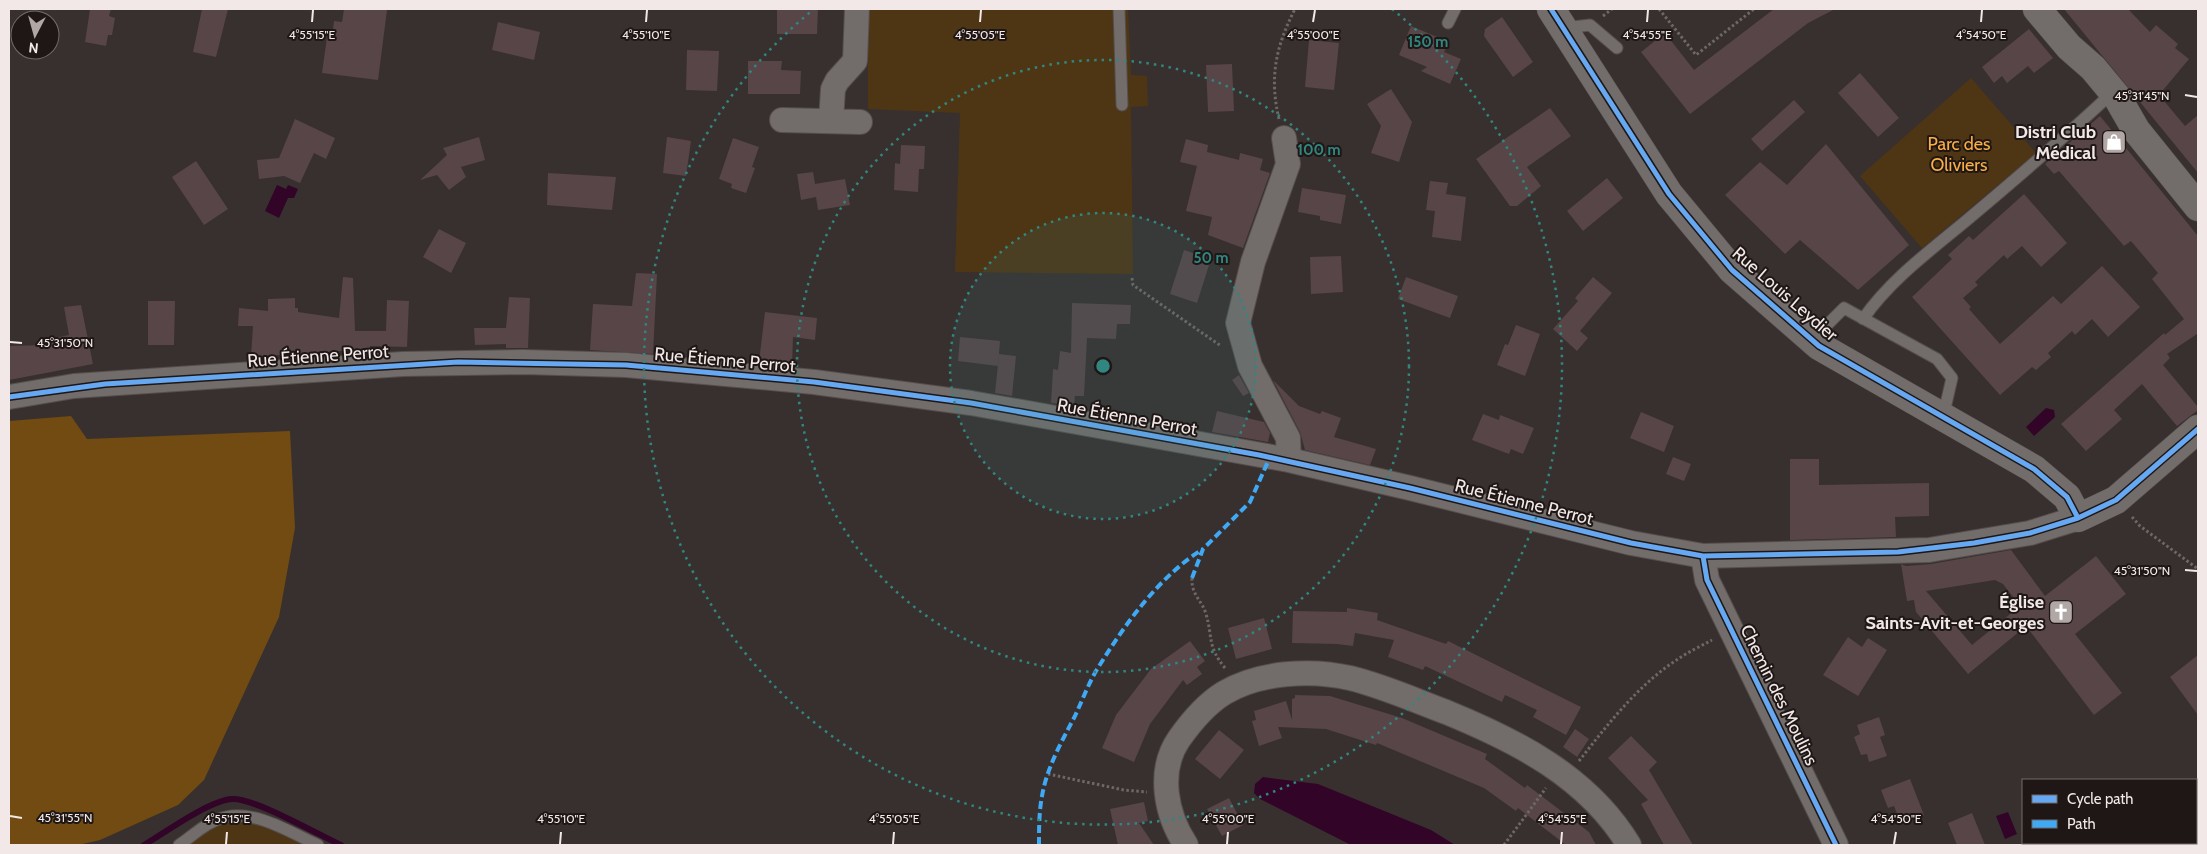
<svg xmlns="http://www.w3.org/2000/svg" width="2207" height="854" font-family="Cabin,sans-serif">
	<style>
		.green { fill: #4e3615 }
		.forest { fill: #714b11 }
		.water { fill: #320428 }
		.lines { fill: none; stroke-linecap: round; stroke-linejoin: round }
		.stream { stroke: #320428; stroke-width: 6 }
		.building { fill: #574548; fill-rule: evenodd }
		.service-casing { stroke: #554e4d; stroke-width: 13 }
		.minor-casing { stroke: #554e4d; stroke-width: 26 }
		.tertiary-casing { stroke: #554e4d; stroke-width: 29 }
		.secondary-casing { stroke: #554e4d; stroke-width: 29 }
		.path { stroke: #6d6765; stroke-width: 3; stroke-dasharray: 2.5 2.5; stroke-linecap: butt }
		.service { stroke: #726c6a; stroke-width: 11 }
		.minor { stroke: #726c6a; stroke-width: 24 }
		.tertiary { stroke: #726c6a; stroke-width: 28 }
		.secondary { stroke: #726c6a; stroke-width: 28 }
		.quiet { stroke: #3fa9f5; stroke-width: 4; stroke-dasharray: 8 4; stroke-linecap: butt }
		.cycleway-casing { stroke: #1e1716; stroke-width: 8 }
		.cycleway { stroke: #66a8f1; stroke-width: 5 }
		.ticks { fill: none; stroke: #f2e8e7; stroke-width: 2 }
		.ring { fill: none; stroke: #318780; stroke-width: 2.5; stroke-dasharray: 2.5 5 }
		.labels { text-anchor: middle; stroke-width: 4; stroke-linejoin: round; paint-order: stroke }
		.poi-label { font-size: 18px; font-weight: bold; fill: #f2e8e7; stroke: #1e1716; text-anchor: end }
		.park-label { font-size: 18px; fill: #fbae42; stroke: #1e1716 }
		.street-label { font-size: 18px; fill: #f2e8e7; stroke: #1e1716 }
		.ticks-label { font-size: 12px; text-anchor: middle; fill: #f2e8e7; stroke: #1e1716; stroke-width: 4; stroke-linejoin: round; paint-order: stroke }
		.centre { fill: #318780; stroke: #1e1716; stroke-width: 2.5 }
		.ring-label { font-size: 15px; text-anchor: middle; font-weight: bold; fill: #318780; stroke: #1e1716; stroke-width: 4; stroke-linejoin: round; paint-order: stroke }
	</style>
	<rect width="100%" height="100%" fill="#38302e"/>
	<!-- green -->
	<path class="green" d="M868 9H1128L1131 75 1147 76 1148 106 1131 107 1133 274 955 272 960 113 868 109Z
		M1971 78 2036 153 1922 248 1860 176Z
		M237 821 254 822 306 845H188L214 826Z"/>
	<!-- forest -->
	<path class="forest" d="M71 416 87 439 290 431 295 528 279 617 204 780 178 805 100 840 78 845H9V421Z"/>
	<!-- water -->
	<path class="water" d="M277 185 286 189 288 185 298 189 294 198H288L279 218 265 211Z
		M2046 408 2054 410 2055 417 2034 436 2026 427Z
		M1263 777 1318 784 1431 830 1455 845H1351L1260 799 1254 793 1255 784Z
		M2008 812 2017 834 2005 839 1996 816Z"/>
	<g class="lines">
		<!-- stream -->
		<path class="stream" d="M144 845C164 833 210 800 232 799 255 798 317 834 341 845"/>
	</g>
	<!-- building -->
	<path class="building" d="M90 9H111L109 16 115 18 112 35H108L106 46 85 42Z
		M202 9H228L216 57 193 52Z
		M344 9 387 10 378 80 322 73 327 37H332L334 21 342 22Z
		M777 9H818L817 34H777Z
		M1774 9H1835L1808 23 1690 114 1641 52 1665 33 1694 70Z
		M2064 9H2128L2150 32 2156 25 2178 44 2175 48 2189 59 2159 95 2185 126 2198 115V173Z
		M1502 17 1533 62 1513 77 1484 36 1485 29Z
		M498 22 540 32 534 60 492 50Z
		M1411 26 1449 42 1444 52 1461 59 1450 84 1421 71 1427 67 1399 55Z
		M2029 29 2053 58 2034 73 2028 66 2007 83 2002 76 1994 83 1982 67Z
		M1309 40 1339 43 1334 90 1305 87Z
		M687 50 719 51 717 91 686 90Z
		M748 61H782L781 70 801 71 800 94H748Z
		M1232 64 1234 111 1208 112 1206 65Z
		M1860 73 1899 118 1878 137 1838 93Z
		M1391 89 1412 122 1399 162 1371 153 1381 126 1367 104Z
		M1794 100 1805 112 1762 151 1751 139Z
		M1550 108 1571 136 1527 167 1541 186 1517 206H1510L1476 159Z
		M2100 116 2198 236V336L2197 334 2167 354 2170 358 2163 365 2198 407V410L2177 426 2142 384 2114 410 2122 419 2086 451 2061 424 2164 333 2165 335 2184 319 2152 279 2158 273 2131 241 2124 246 2059 171 2054 174 2045 164Z
		M295 119 335 138 326 159 314 153 300 183 284 176 259 179 257 160 279 158Z
		M479 137 485 160 461 167 466 177 449 190 437 175 420 180 447 155 443 148Z
		M667 137 691 141 686 176 663 173Z
		M733 138 759 147 752 167 755 168 746 193 731 188 732 184 719 179Z
		M1186 139 1208 145 1207 152 1239 160 1240 153 1263 159 1260 170 1270 173 1243 248 1208 235 1212 217 1186 211 1197 166 1180 162Z
		M1826 144 1909 245 1858 290 1800 240 1785 254 1725 195 1760 162 1787 185Z
		M901 145 925 146 924 169H919L918 192 894 190 895 163 900 164Z
		M196 161 228 209 204 225 172 177Z
		M813 172 815 184 845 179 850 205 818 210 816 197 801 200 797 174Z
		M548 173 616 177 612 210 547 205Z
		M1607 178 1623 198 1583 231 1567 211Z
		M1430 181 1448 183 1446 194 1466 197 1461 241 1432 237 1435 211 1426 210Z
		M1302 188 1346 195 1341 224 1320 220V216L1298 212Z
		M2024 194 2067 243 2041 267 2022 246 2007 259 2004 255 1975 282 1978 285 1963 298 1971 307 1969 309 2000 344 2053 296 2061 304 2102 266 2140 307 2108 337 2092 319 2075 335 2072 331 2048 353 2051 357 2036 370 2032 367 2000 395 1912 297 1952 259 1948 255 1969 236 1973 240Z
		M439 229 466 243 451 273 423 257Z
		M1184 250 1211 259 1197 303 1170 294Z
		M1341 256 1343 292 1311 294 1310 257Z
		M636 273 657 274 653 354 590 350 593 304 632 306Z
		M343 277 353 278 355 331H386L387 300 409 301 407 347 370 346V349L251 357 253 326H238L239 308 268 311V299L295 298V308H298V312L339 318Z
		M1406 277 1458 296 1450 318 1398 299Z
		M1593 277 1612 293 1580 331 1588 338 1577 351 1553 329 1578 301 1575 298Z
		M509 297 530 298 528 348H506V344L475 345 474 328H506Z
		M148 301H175L174 345H148Z
		M1072 303 1131 305 1130 324H1117L1116 339 1087 338 1084 396H1075L1074 405 1051 403 1053 369 1058 370 1060 351 1071 353Z
		M81 305 93 364 9 380V346L46 345 45 340 69 335 64 307Z
		M765 312 817 318 815 340 793 337 792 366 759 362Z
		M1516 325 1540 334 1525 376 1497 365 1505 344 1508 345Z
		M960 337 1000 341 998 366 958 361Z
		M999 354 1016 356 1012 396 995 393Z
		M1239 375 1249 393 1243 396 1232 380Z
		M1273 380 1299 406 1320 414 1322 411 1341 418 1334 437 1376 449 1370 465 1305 450 1300 432Z
		M1217 411 1264 422 1270 433 1268 442 1212 432Z
		M1641 412 1674 426 1664 452 1630 438Z
		M1483 414 1499 420 1500 415 1534 428 1523 454 1511 449 1509 454 1472 440Z
		M1673 457 1691 464 1684 481 1666 474Z
		M1790 459H1819V485L1929 483V516L1895 517 1896 537 1790 540Z
		M2011 550 2045 596 2096 556 2126 594 2075 634 2122 693 2094 715 2026 626 1968 674 1916 612 1914 600 1907 601 1901 564 1906 566 1931 564ZM1995 580 2003 584 2020 606 1972 645 1926 591Z
		M1347 608 1378 613 1377 620 1446 644 1448 641 1581 707 1566 735 1533 717 1537 710 1505 695 1502 702 1425 666 1423 670 1388 657 1394 640 1355 633 1353 646 1337 644 1292 643 1293 611 1347 612Z
		M1264 618 1272 649 1236 659 1228 628Z
		M1848 637 1862 647 1868 638 1887 650 1858 696 1823 675Z
		M1190 641 1205 661 1197 667 1202 674 1187 685 1183 680 1150 724 1134 762 1102 748 1116 715 1151 669Z
		M2198 655V715L2170 677Z
		M1295 695 1330 696 1402 718 1487 754 1485 759 1525 788 1527 785 1589 832 1596 845H1566L1518 808 1516 811 1484 788 1377 743 1376 745 1326 729 1278 727 1282 738 1259 746 1252 721 1256 720 1254 711 1286 701 1292 720V699L1295 698Z
		M1879 717 1885 735 1880 737 1887 756 1869 762 1867 754 1861 755 1854 737 1860 734 1857 725Z
		M1575 729 1589 739 1577 757 1563 747Z
		M1219 730 1244 750 1220 779 1195 759Z
		M1631 736 1657 762 1649 770 1693 845H1664L1641 804 1648 800 1608 758Z
		M1910 779 1924 815 1901 824 1894 806 1888 808 1881 790Z
		M1229 798 1243 825 1222 836 1207 809Z
		M1144 802 1148 821 1139 823 1154 845H1118L1110 809Z
		M1972 813 1985 845H1957L1948 823Z"/>
	<g class="lines">
		<defs>
			<path id="service" d="M1119 9 1122 105
				M1448 23 1455 9
				M1564 28 1590 25 1617 48
				M1863 319C1890 280 1931 250 1967 220 2017 178 2066 136 2113 92
				M1812 340 1844 308 1937 359 1952 378 1943 417
				M179 845C194 835 207 821 226 817 256 810 291 833 318 845"/>
			<path id="minor" d="M782 120 860 122
				M831 121 833 89 837 81 855 61 857 9
				M1284 138 1288 164 1253 262 1238 323 1250 366 1288 438 1289 460
				M9 397 74 386 403 364 523 362 626 365 814 382 971 403 1289 460 1410 488 1631 543 1703 556 1929 550 2030 533 2078 518
				M1703 556 1707 580 1836 845
				M1186 845C1166 815 1157 771 1179 739 1191 722 1206 704 1224 693 1259 672 1311 669 1350 678 1383 686 1414 700 1446 712 1517 741 1588 777 1629 845"/>
			<path id="tertiary" d="M1551 9 1669 194 1732 270 1819 346 2034 469 2067 497 2078 518 2116 500 2198 429"/>
			<path id="secondary" d="M2037 9 2069 47 2093 68 2117 97 2136 130 2198 207"/>
		</defs>
		<!-- service casing -->
		<use href="#service" class="service-casing"/>
		<!-- minor casing -->
		<use href="#minor" class="minor-casing"/>
		<!-- tertiary casing -->
		<use href="#tertiary" class="tertiary-casing"/>
		<!-- secondary casing -->
		<use href="#secondary" class="secondary-casing"/>
		<!-- path -->
		<path class="path" d="M1659 9 1696 55 1754 9
			M1603 16 1612 9
			M1279 119C1269 77 1276 46 1295 9
			M1132 278 1133 285 1221 346
			M2132 517 2140 526 2198 569
			M1192 578C1191 595 1202 600 1206 614 1213 638 1207 646 1225 668
			M1579 761C1608 724 1638 685 1678 659 1688 652 1701 646 1712 640
			M1048 774 1124 790 1147 792
			M1504 845 1546 788"/>
		<!-- service -->
		<use href="#service" class="service"/>
		<!-- minor -->
		<use href="#minor" class="minor"/>
		<!-- tertiary -->
		<use href="#tertiary" class="tertiary"/>
		<!-- secondary -->
		<use href="#secondary" class="secondary"/>
		<!-- quiet -->
		<path class="quiet" d="M1192 578 1203 549 1250 502 1270 457
			M1039 845C1039 829 1039 812 1042 796 1047 767 1062 741 1075 716 1082 701 1088 685 1096 671 1123 627 1158 577 1203 549"/>
		<defs>
			<path id="cycleway" d="M1551 9 1669 194 1732 270 1819 346 2034 469 2067 497 2078 518
				M9 397 105 384 458 362 626 365 814 382 971 403 1259 455 1410 488 1631 543 1703 556 1898 552 1974 543 2030 533 2078 518 2116 500 2198 429
				M1703 556 1707 580 1836 845"/>
		</defs>
		<!-- cycleway casing -->
		<use href="#cycleway" class="cycleway-casing"/>
		<!-- cycleway -->
		<use href="#cycleway" class="cycleway"/>
	</g>
	<!-- ticks -->
	<path class="ticks" d="M312 22 313 10M646 22 647 10M980 22 981 10M1313 22 1315 10M1647 22 1648 10M1981 22 1982 10M2185 95 2197 97M10 342 22 343M2185 570 2197 571M10 816 22 818M226 844 227 832M560 844 561 832M893 844 894 832M1227 844 1228 832M1561 844 1562 832M1894 844 1896 832"/>
	<!-- distance rings -->
	<circle cx="1103" cy="366" r="153" fill="#318780" fill-opacity=".12"/>
	<g class="ring">
		<circle cx="1103" cy="366" r="153"/>
		<circle cx="1103" cy="366" r="306"/>
		<path d="M1392 9A459 459 0 1 1 814 9"/>
	</g>
	<!-- icons -->
	<defs>
		<symbol id="shop-square" viewBox="-11 -11 22 22"><rect x="-9" y="-9" width="18" height="18" rx="4" fill="#b1a8a6" stroke="#1e1716"/><path d="M-5-2.5h2.3a2.7 3.5 0 0 1 5.4 0H5L5.5 6h-11ZM-1.5-2.5h3a1.5 2.3 0 0 0-3 0Z" fill="#fff"/></symbol>
		<symbol id="church-square" viewBox="-11 -11 22 22"><rect x="-9" y="-9" width="18" height="18" rx="4" fill="#b1a8a6" stroke="#1e1716"/><path d="M-1.2-6h2.4v3.5h3.3v2.4h-3.3V6h-2.4V-.1h-3.3v-2.4h3.3Z" fill="#fff"/></symbol>
	</defs>
	<g fill-rule="evenodd">
		<use href="#shop-square" x="2100" y="128" width="28" height="28"/>
		<use href="#church-square" x="2047" y="598" width="28" height="28"/>
	</g>
	<g class="labels">
		<!-- poi labels -->
		<g class="poi-label">
			<text x="2096" y="138">Distri Club<tspan x="2096" dy="21">Médical</tspan></text>
			<text x="2044" y="608">Église<tspan x="2044" dy="21">Saints-Avit-et-Georges</tspan></text>
		</g>
		<!-- park labels -->
		<g class="park-label">
			<text x="1959" y="150">Parc des<tspan x="1959" dy="21">Oliviers</tspan></text>
		</g>
		<!-- street labels -->
		<g class="street-label">
			<text transform="translate(1785 294) rotate(41)" y="6">Rue Louis Leydier</text>
			<text transform="translate(318 356) rotate(-4)" y="6">Rue Étienne Perrot</text>
			<text transform="translate(725 360) rotate(5)" y="6">Rue Étienne Perrot</text>
			<text transform="translate(1127 417) rotate(10)" y="6">Rue Étienne Perrot</text>
			<text transform="translate(1524 502) rotate(14)" y="6">Rue Étienne Perrot</text>
			<text transform="translate(1779 695) rotate(64)" y="6">Chemin des Moulins</text>
		</g>
	</g>
	<g class="ticks-label">
		<text x="312" y="39">4°55'15"E</text>
		<text x="646" y="39">4°55'10"E</text>
		<text x="980" y="39">4°55'05"E</text>
		<text x="1313" y="39">4°55'00"E</text>
		<text x="1647" y="39">4°54'55"E</text>
		<text x="1981" y="39">4°54'50"E</text>
		<text x="2142" y="100">45°31'45"N</text>
		<text x="65" y="347">45°31'50"N</text>
		<text x="2142" y="575">45°31'50"N</text>
		<text x="65" y="822">45°31'55"N</text>
		<text x="227" y="823">4°55'15"E</text>
		<text x="561" y="823">4°55'10"E</text>
		<text x="894" y="823">4°55'05"E</text>
		<text x="1228" y="823">4°55'00"E</text>
		<text x="1562" y="823">4°54'55"E</text>
		<text x="1896" y="823">4°54'50"E</text>
	</g>
	<circle cx="1103" cy="366" r="8" class="centre"/>
	<g class="ring-label">
		<text x="1428" y="47">150 m</text>
		<text x="1319" y="155">100 m</text>
		<text x="1211" y="263">50 m</text>
	</g>
	<!-- border -->
	<rect width="2207" height="854" fill="none" stroke="#f2e8e7" stroke-width="20"/>
	<!-- legend -->
	<rect x="2022" y="779" width="175" height="65" fill="#1e1716" stroke="#736b6a"/>
	<rect x="2032" y="795" width="25" height="8" fill="#66a8f1" stroke="#736b6a"/>
	<text x="2067" y="804" font-size="15" fill="#f2e8e7">Cycle path</text>
	<rect x="2032" y="820" width="25" height="8" fill="#3fa9f5" stroke="#736b6a"/>
	<text x="2067" y="829" font-size="15" fill="#f2e8e7">Path</text>
	<!-- north arrow -->
	<g transform="translate(35 35) rotate(186)"><circle r="24" fill="#1e1716" stroke="#736b6a"/>
	<path d="M0-4L9 19L0 12L-9 19Z" fill="#b1a8a6"/>
	<text y="-8" font-size="14" font-weight="bold" text-anchor="middle" fill="#f2e8e7">N</text>
	</g>
</svg>
